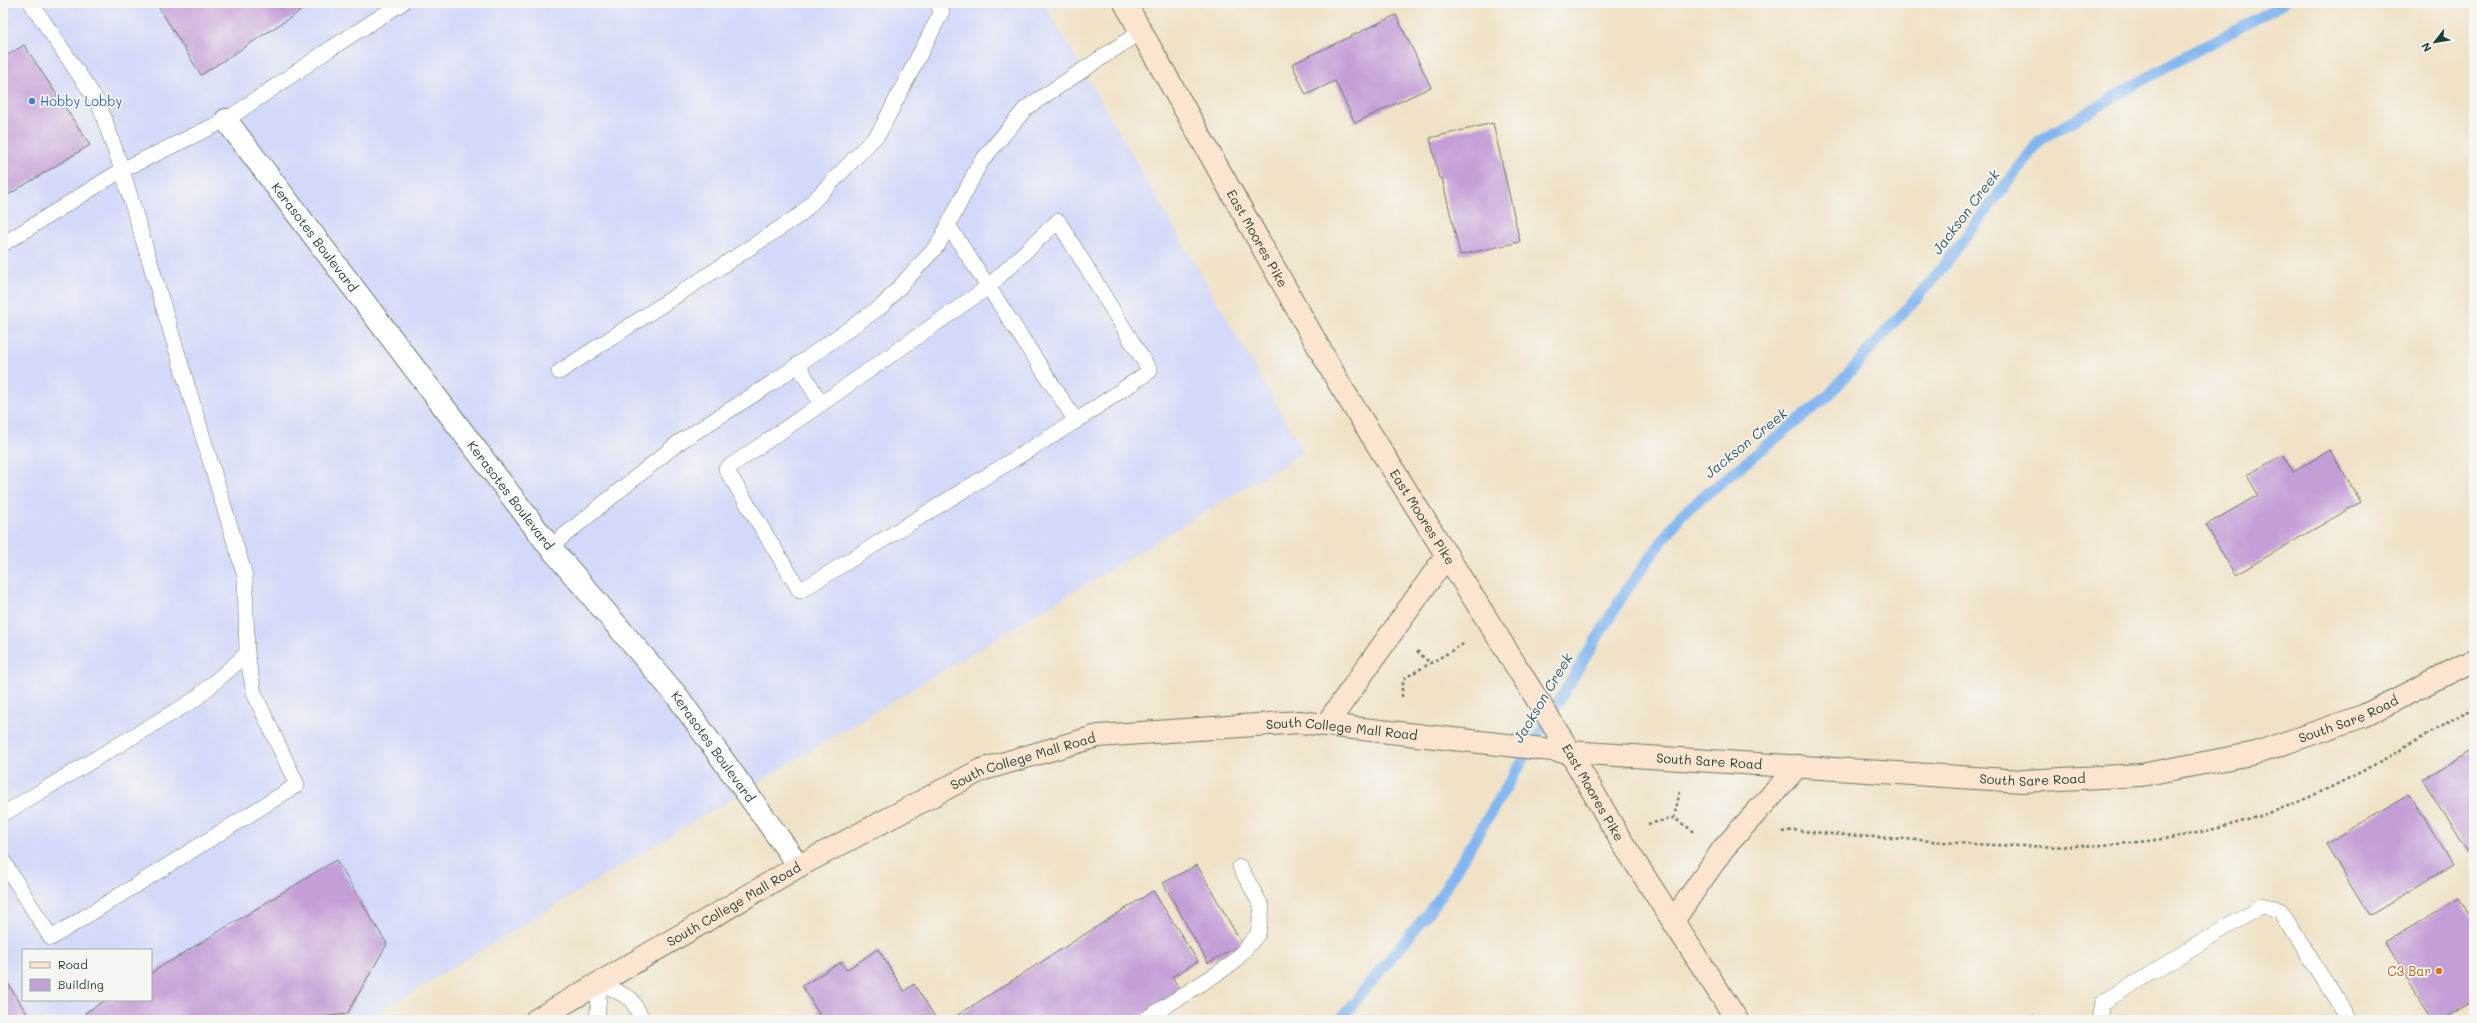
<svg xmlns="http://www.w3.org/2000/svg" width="2477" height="1023" font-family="Mali,sans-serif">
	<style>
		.built { fill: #d2d9f9; fill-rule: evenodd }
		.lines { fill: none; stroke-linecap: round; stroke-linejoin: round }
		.stream { stroke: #82b6f0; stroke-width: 11 }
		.building { fill: #c49fd7 }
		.service-casing { stroke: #687767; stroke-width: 16 }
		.minor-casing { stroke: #687767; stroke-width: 24 }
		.secondary-casing { stroke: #687767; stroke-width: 24 }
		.path { stroke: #687767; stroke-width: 2.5; stroke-dasharray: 3 3; stroke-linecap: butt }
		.service { stroke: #fff; stroke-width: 15 }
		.minor { stroke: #fff; stroke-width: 22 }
		.secondary { stroke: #fce5d0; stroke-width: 22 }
		.shop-dot { fill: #3f7fe0; stroke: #f6f6f2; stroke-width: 1.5 }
		.food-dot { fill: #e8710a; stroke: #f6f6f2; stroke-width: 1.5 }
		.labels { text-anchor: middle; stroke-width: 3.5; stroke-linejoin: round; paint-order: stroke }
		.shop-label { font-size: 13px; fill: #366cbe; stroke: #f6f6f2; text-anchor: start }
		.street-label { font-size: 13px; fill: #1f3d34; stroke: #f6f6f2 }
		.food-label { font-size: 13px; fill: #c56008; stroke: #f6f6f2; text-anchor: end }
		.water-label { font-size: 14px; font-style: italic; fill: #385b63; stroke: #f6f6f2 }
	</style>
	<rect width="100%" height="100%" fill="#f6f6f2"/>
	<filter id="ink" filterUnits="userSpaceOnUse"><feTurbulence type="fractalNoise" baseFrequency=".025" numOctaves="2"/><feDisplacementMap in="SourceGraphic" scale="8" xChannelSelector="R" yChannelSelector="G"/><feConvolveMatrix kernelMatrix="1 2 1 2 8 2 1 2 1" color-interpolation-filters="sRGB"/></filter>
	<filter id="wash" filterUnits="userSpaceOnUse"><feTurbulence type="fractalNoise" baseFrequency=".012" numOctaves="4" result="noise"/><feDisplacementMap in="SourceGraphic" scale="16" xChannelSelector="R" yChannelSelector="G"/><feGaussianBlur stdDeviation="0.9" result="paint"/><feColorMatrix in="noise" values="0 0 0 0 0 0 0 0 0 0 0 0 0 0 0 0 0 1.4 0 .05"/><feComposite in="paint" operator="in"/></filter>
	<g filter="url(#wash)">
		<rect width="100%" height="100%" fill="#f0e2c7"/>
		<!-- built -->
		<path class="built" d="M3 3H1044L1304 452 366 1020H3ZM23 950H151V1000H23Z"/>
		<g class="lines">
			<!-- stream -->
			<path class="stream" d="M1340 1020 1436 903 1625 592 1682 514 1827 397 1935 277 2040 140 2159 71 2285 3"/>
		</g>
		<g id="blocks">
			<!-- building -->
			<path class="building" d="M156 3H313L201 75Z
				M1396 15 1431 87 1355 123 1335 81 1306 95 1292 64Z
				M24 45 90 145 3 198V58Z
				M1493 123 1520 242 1460 255 1442 178H1439L1430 138Z
				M2330 450 2361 502 2235 575 2206 525 2258 495 2247 475 2283 455 2293 472Z
				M2474 749V851L2469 854 2423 780Z
				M2410 794 2453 865 2369 916 2326 844Z
				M336 860 387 944 347 1014 295 1020H89L85 1013 106 1000H151V973Z
				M1197 865 1242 944 1208 963 1163 883Z
				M1153 891 1198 961 1172 977 1180 990 1134 1020H950Z
				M2459 898 2474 923V1000L2441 1020H2433L2386 942Z
				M878 949 904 991 914 984 937 1020H823L802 986 841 962 846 970Z
				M3 976 31 1020H3Z
				M2034 1015 2037 1020H2026Z"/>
		</g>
	</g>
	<g filter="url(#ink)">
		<use href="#blocks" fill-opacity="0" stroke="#687767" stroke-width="1"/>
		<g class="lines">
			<defs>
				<path id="service" d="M3 244 122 170 226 120 330 49 402 3
					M798 364 821 404 726 469 800 591 1076 421 948 225
					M559 372 800 215 879 133 942 11 937 3
					M821 404 988 287 1058 221 1150 371 1076 421
					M550 547 678 443 772 383 883 305 938 245 980 163 1026 108 1140 32
					M3 814 194 700 247 654 245 576 122 170 99 104 31 3
					M3 861 51 938 297 785 254 693 247 654
					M597 1020 600 982 631 999 643 1020
					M1144 1020 1232 964 1258 934 1262 907 1240 867
					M2099 1020 2102 1003 2261 906 2280 910 2349 1020"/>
				<g id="minor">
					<path id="s1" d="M226 120 550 547 677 696 799 866"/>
				</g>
				<g id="secondary">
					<path id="s2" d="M1125 3 1340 385 1570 752 1620 839 1737 1020"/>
					<path d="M1326 725 1447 555"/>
					<path d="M1673 921 1723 849 1798 766"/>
					<path id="s3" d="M536 1020 799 866 981 770 1098 736 1299 722 1570 752 2022 781 2141 775 2256 753 2363 716 2474 660"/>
				</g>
			</defs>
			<!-- service casing -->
			<use href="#service" class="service-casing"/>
			<!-- minor casing -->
			<use href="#minor" class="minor-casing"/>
			<!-- secondary casing -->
			<use href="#secondary" class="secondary-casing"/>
			<!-- path -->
			<path class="path" d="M1417 651 1431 664
				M1402 697V687L1405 678 1465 643
				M1674 818 1680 791
				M1648 824 1674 818 1696 833
				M1782 832 1794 830C1835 835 1877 837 1918 840 2028 849 2138 853 2244 821 2327 797 2400 750 2474 707"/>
			<!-- service -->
			<use href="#service" class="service"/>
			<!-- minor -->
			<use href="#minor" class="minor"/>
			<!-- secondary -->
			<use href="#secondary" class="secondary"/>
		</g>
	</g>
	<!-- markers -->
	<circle class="shop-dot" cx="32" cy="101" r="4"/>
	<circle class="food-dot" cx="2439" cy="971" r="4"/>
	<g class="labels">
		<!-- shop labels -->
		<g class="shop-label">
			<text x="40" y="106">Hobby Lobby</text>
		</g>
		<!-- street labels -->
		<g class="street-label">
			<text dy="5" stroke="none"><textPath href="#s1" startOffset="147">Kerasotes Boulevard</textPath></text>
			<text dy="5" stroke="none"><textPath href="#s2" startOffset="270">East Moores Pike</textPath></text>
			<text dy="5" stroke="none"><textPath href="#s1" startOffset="471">Kerasotes Boulevard</textPath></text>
			<text dy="5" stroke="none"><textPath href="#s2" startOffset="594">East Moores Pike</textPath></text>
			<text dy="5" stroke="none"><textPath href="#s3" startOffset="1894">South Sare Road</textPath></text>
			<text dy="5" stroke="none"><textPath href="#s3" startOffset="877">South College Mall Road</textPath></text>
			<text dy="5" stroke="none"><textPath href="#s1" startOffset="794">Kerasotes Boulevard</textPath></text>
			<text dy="5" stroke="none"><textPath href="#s3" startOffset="1246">South Sare Road</textPath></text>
			<text dy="5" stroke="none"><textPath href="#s3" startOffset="553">South College Mall Road</textPath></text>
			<text dy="5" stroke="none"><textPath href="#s3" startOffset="1570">South Sare Road</textPath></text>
			<text dy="5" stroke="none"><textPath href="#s2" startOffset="918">East Moores Pike</textPath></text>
			<text dy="5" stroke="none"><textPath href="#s3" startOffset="229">South College Mall Road</textPath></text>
		</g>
		<!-- food labels -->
		<g class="food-label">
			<text x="2431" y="976">C3 Bar</text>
		</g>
		<!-- water labels -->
		<g class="water-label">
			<text transform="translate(1966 212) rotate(-53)" y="5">Jackson Creek</text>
			<text transform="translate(1746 443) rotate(-39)" y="5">Jackson Creek</text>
			<text transform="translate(1543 698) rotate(-59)" y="5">Jackson Creek</text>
		</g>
	</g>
	<!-- margin -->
	<rect width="2477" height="1023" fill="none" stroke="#f6f6f2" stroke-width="16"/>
	<!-- legend -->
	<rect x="22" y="949" width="130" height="52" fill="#f6f6f2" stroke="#a0aca6"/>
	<rect x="30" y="962" width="20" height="6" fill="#fce5d0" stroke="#a0aca6"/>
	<text x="58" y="969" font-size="12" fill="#1f3d34">Road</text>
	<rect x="30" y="979" width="20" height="12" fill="#c49fd7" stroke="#a0aca6"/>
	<text x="58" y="989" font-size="12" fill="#1f3d34">Building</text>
	<!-- north arrow -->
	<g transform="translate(2435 42) rotate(239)" stroke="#f6f6f2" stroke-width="3" paint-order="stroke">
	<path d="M0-3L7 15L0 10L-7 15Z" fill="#1f3d34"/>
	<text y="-6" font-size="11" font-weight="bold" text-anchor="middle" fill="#1f3d34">N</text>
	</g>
</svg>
